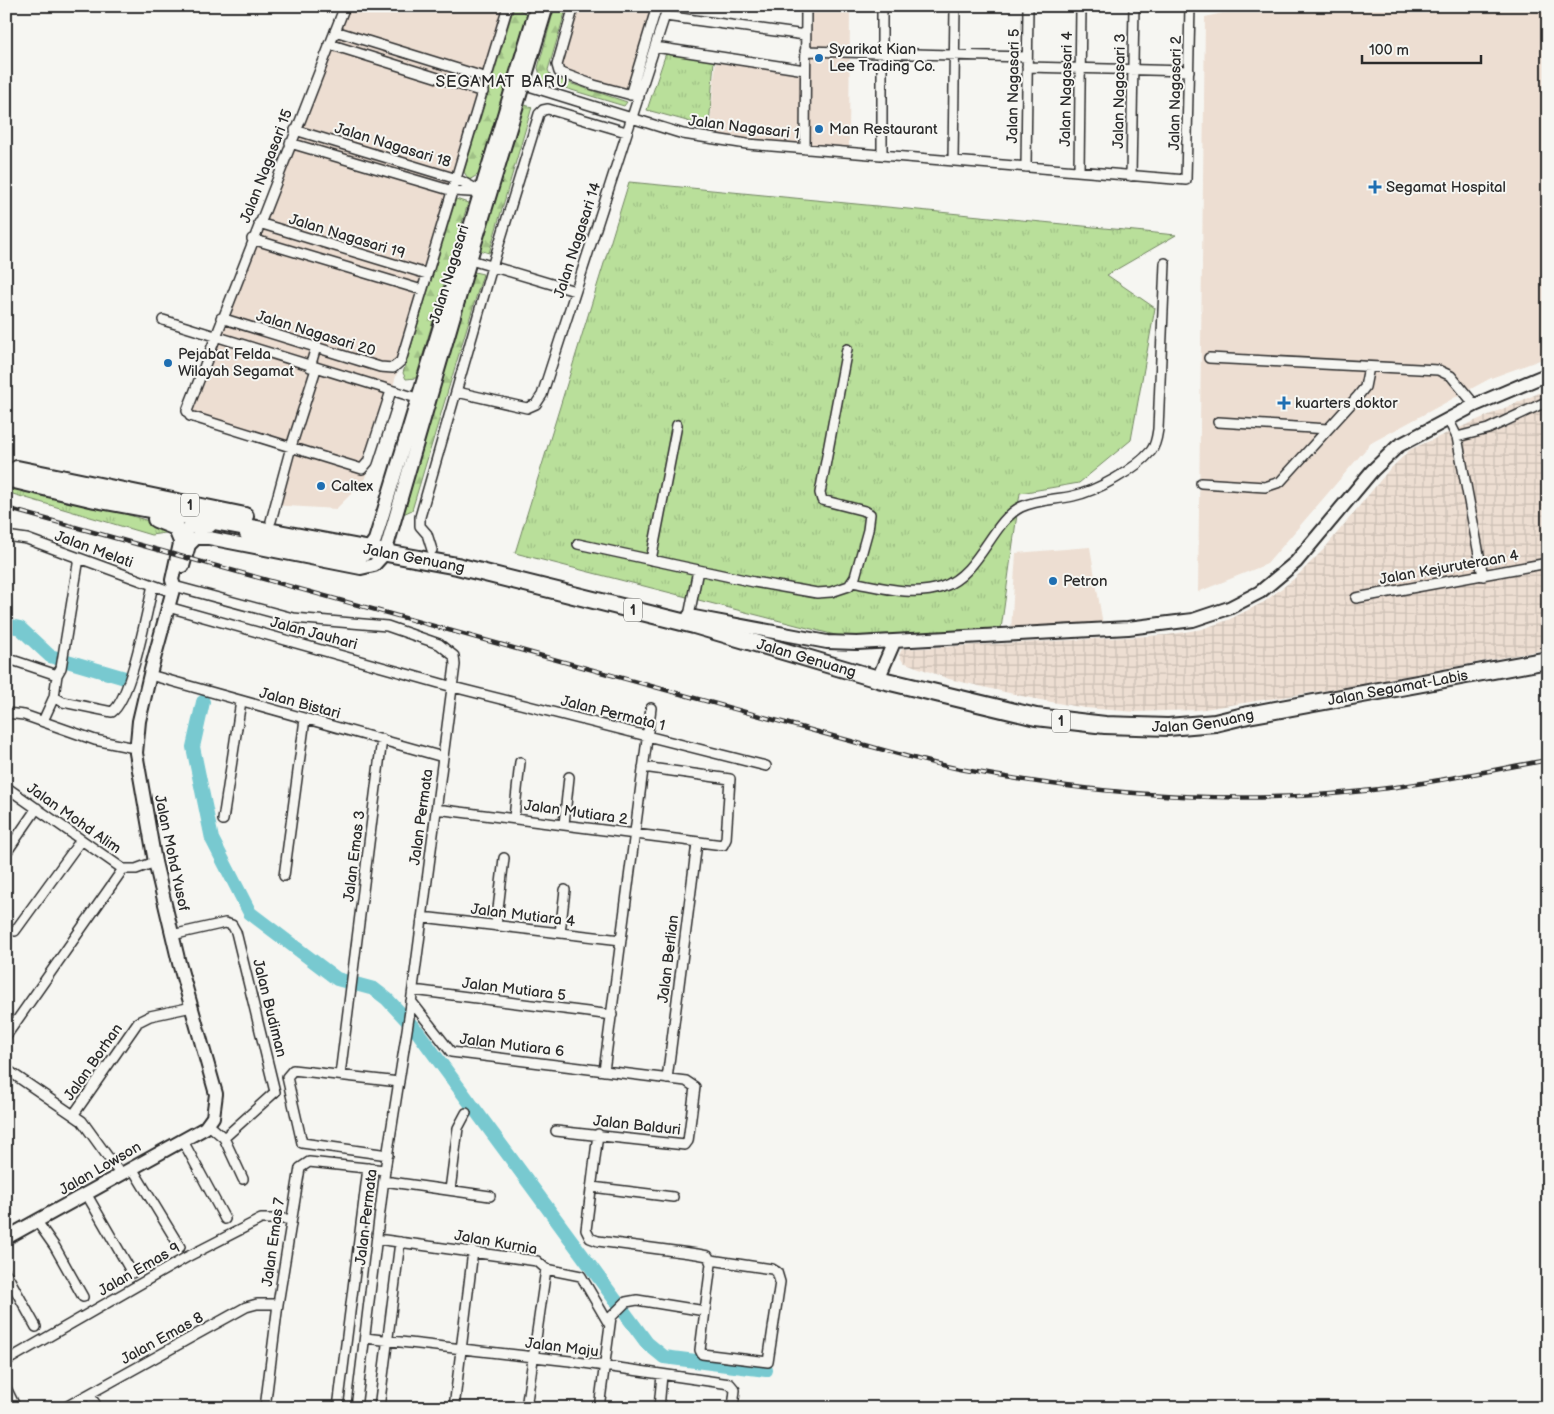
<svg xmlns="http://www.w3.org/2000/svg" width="1554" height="1414" font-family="'Balsamiq Sans',sans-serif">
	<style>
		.built { fill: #edded2 }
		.industrial { fill: url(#industrial-grid) }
		.grass { fill: url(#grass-tufts); stroke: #728562 }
		.forest { fill: url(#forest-firs); stroke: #728562 }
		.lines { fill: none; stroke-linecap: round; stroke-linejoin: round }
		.river { stroke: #78c9d0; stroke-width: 14 }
		.street-casing { stroke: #2b2b2b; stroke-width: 12 }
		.secondary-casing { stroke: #2b2b2b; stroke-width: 16 }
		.highway-casing { stroke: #2b2b2b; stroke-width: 20 }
		.street { stroke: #f6f6f2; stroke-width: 9 }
		.secondary { stroke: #f6f6f2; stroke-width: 12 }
		.highway { stroke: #f6f6f2; stroke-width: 16 }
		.rail-casing { stroke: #2b2b2b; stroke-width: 4.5 }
		.rail { stroke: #f6f6f2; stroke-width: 2.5; stroke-dasharray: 8; stroke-linecap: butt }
		.poi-dot { fill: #1f6fb2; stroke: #f6f6f2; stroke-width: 2 }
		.labels { text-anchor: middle; stroke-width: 4; stroke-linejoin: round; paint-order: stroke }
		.shield { fill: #f6f6f2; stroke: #686867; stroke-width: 1 }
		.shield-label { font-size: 14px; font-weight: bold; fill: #2b2b2b }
		.poi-label { font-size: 15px; fill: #2b2b2b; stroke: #f6f6f2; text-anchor: start }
		.street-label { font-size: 15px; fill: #2b2b2b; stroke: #f6f6f2 }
		.neighbourhood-label { font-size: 16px; letter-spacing: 1px; fill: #2b2b2b; stroke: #f6f6f2 }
	</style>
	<defs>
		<pattern id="industrial-grid" width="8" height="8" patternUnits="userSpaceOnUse" patternTransform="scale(1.25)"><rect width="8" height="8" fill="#edded2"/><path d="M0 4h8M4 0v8" fill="none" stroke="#cbbfb4"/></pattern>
		<pattern id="grass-tufts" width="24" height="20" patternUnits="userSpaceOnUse" patternTransform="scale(1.25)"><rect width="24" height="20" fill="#b9df9a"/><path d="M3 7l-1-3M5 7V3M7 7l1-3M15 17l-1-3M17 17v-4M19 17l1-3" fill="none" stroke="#9fc085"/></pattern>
		<pattern id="forest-firs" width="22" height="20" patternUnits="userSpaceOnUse" patternTransform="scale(1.25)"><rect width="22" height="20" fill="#b9df9a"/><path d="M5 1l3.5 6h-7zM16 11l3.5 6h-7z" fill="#9fc085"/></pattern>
	</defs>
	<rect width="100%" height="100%" fill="#f6f6f2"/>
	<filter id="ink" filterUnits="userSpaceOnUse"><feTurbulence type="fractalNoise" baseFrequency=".02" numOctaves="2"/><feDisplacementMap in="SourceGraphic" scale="10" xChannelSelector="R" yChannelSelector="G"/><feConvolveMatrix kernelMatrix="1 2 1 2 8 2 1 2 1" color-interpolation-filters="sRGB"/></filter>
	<g filter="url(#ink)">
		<!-- built -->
		<path class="built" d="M341 6H509L364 481 336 509 271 505 287 449 184 411Z
			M571 6H660L632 98 559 77 556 73Z
			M804 6H850L849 149 709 136 716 59 802 73Z
			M1253 6H1548V357L1491 378 1371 443 1267 564 1198 592 1205 17Z
			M1090 547 1103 625 1011 630 1016 553Z"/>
		<!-- industrial -->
		<path class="industrial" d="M1548 389V649L1348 687 1198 710 1136 712 1085 708 1035 699 949 679 903 662 899 655 902 649 1167 635 1202 629 1228 620 1264 602 1295 578 1324 549 1388 471 1411 449Z"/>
		<!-- grass -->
		<path class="grass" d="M666 53 714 60 709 127 647 110Z
			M629 182 1176 235 1107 275 1155 308 1131 440 1079 483 1020 493 1000 636H839L515 553Z
			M6 484 95 505 169 527 165 533 151 535 6 492Z"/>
		<!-- forest -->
		<path class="forest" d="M555 6H567L548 70 551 77 627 102 624 106 542 81 538 68Z
			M514 7 529 15 481 173 469 180 464 172Z
			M521 104 532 107 489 253 476 249Z
			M456 199 468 203 416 378 406 379 403 373Z
			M470 271 483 274 412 510 401 515Z"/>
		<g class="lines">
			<!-- river -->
			<path class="river" d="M6 625 20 628 50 656 125 678
				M203 702 193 747 212 839 250 913 337 979 374 989 387 999 417 1031 647 1343 664 1357 766 1370"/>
			<defs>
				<path id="street" d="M345 6 187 411 190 416 362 469 368 462 391 391
					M574 6 557 65 559 72 594 85 639 97
					M882 6V155
					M665 16 805 35
					M335 31 487 78
					M329 44 483 92
					M655 47 805 70
					M805 51 1027 57
					M1027 67 1189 71
					M519 83 683 134 747 144 1186 180 1190 6
					M630 95 657 6
					M295 130 457 179 478 190
					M290 143 453 191 486 193
					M805 149 806 6
					M953 161 955 6
					M1026 167 1028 6
					M1079 171 1081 6
					M1131 176 1134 6
					M259 223 427 274
					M252 239 422 290
					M464 258 575 291
					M221 318 380 367 393 368 401 361 508 6
					M163 320 423 400
					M1209 358 1438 370 1451 376 1475 405
					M310 367 316 347
					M457 392 527 408 536 404 542 395 668 6
					M1448 419 1457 437 1483 576
					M1218 422 1328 429
					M1457 437 1488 429 1548 401
					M1201 483 1265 487 1280 482 1358 396 1365 387 1369 367
					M271 521 291 447 316 369
					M6 536 27 539 172 592
					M578 544 754 582 817 593 831 592 849 586 855 577 868 530 870 514 865 511 822 500 820 493 847 349
					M432 550 427 534 420 526V517L492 267 539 114 543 110 548 109 626 132
					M651 560 677 425
					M852 582C880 587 914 597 942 587 980 574 992 521 1021 507 1038 499 1055 500 1073 496 1097 491 1136 469 1151 451 1156 445 1157 436 1158 429L1165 263
					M174 586 293 618 387 626 439 644 454 656 455 665 410 1011 385 1170 356 1408
					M1356 598 1548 563
					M168 607 453 687 766 766
					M689 616 698 570
					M6 658 57 675
					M150 675 443 757
					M54 697 63 702 112 712C131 699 147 611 153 585
					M6 713 24 715 95 740 135 748
					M43 721 54 697 57 675 61 668 79 558
					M6 787 123 869H136L155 862
					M436 809 723 845 726 839 730 779 643 767
					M514 818 520 762
					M223 820 241 701
					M564 824 569 777
					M6 853 37 808
					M284 876 305 719
					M422 917 621 940
					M496 926 504 858
					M15 931 81 840
					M560 933 565 890
					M172 935 225 923 232 925 236 932 275 1092 224 1138
					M413 990 612 1015
					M411 1001 451 1052 686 1081 695 1087 688 1141 685 1145 556 1131
					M6 1036 123 869
					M6 1069 82 1121 121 1175
					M604 1071 651 708
					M340 1075 382 739
					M667 1079 697 843
					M74 1114 138 1022 150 1016 192 1007
					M209 1125 224 1138 243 1179
					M598 1134 586 1230 590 1238 598 1241 697 1254 708 1256 711 1264 705 1311 637 1300 626 1302 611 1317 599 1408
					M183 1141 225 1219
					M388 1155 302 1143 287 1077 293 1070 399 1082
					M132 1168 180 1247
					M384 1181 490 1196
					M592 1187 673 1197
					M450 1190 458 1128 466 1113
					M87 1195 132 1273
					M38 1223 55 1247 83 1297
					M377 1239 537 1261 546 1269 581 1276 609 1324
					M6 1273 36 1327
					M705 1311 700 1350 702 1354 768 1362 780 1282 777 1272 772 1269 711 1260
					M365 1338 570 1361 730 1384 735 1390 733 1408
					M6 1361 187 1257 261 1219H291
					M6 1388 16 1408
					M89 1394 98 1408
					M64 1408 246 1307 257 1304H278
					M265 1408 278 1304 300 1168 309 1162 385 1170
					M338 1408 368 1168
					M379 1408 400 1242
					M454 1408 473 1251
					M526 1408 546 1269
					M659 1408 662 1375"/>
				<path id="secondary" d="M246 534 357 558 364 555 375 540 537 6
					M183 566 189 545 196 538H209L361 568 374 565 385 553 470 260 547 6
					M689 616 827 642 857 643 1128 628 1193 620 1229 608 1260 592 1296 562 1372 471 1398 446 1475 405 1548 374
					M878 679 894 642
					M6 1238 205 1128 213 1117 216 1094 179 963 155 862 136 753 139 721 151 670 174 586 172 580 181 539 189 527 210 526"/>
				<g id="highway">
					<path d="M17 469 245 516"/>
					<path id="s1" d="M6 478 95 499 457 566 694 625 878 679 1036 717 1105 725 1168 727 1215 723 1248 715 1548 660"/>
					<path d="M156 519 176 527 181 539"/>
				</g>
			</defs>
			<!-- street casing -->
			<use href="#street" class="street-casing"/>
			<!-- secondary casing -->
			<use href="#secondary" class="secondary-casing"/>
			<!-- highway casing -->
			<use href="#highway" class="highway-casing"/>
			<!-- street -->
			<use href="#street" class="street"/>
			<!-- secondary -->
			<use href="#secondary" class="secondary"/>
			<!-- highway -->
			<use href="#highway" class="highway"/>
			<defs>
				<path id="rail" d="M6 508 847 740C888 751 929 764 971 771 1111 797 1254 807 1396 787 1447 780 1497 769 1548 760"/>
			</defs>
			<!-- rail casing -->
			<use href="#rail" class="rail-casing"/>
			<!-- rail -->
			<use href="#rail" class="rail"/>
		</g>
	</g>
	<!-- markers -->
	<g class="poi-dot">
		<circle cx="819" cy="58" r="5"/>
		<circle cx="819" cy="129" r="5"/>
		<path d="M1372.5 179.5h5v5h5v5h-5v5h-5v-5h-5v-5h5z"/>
		<circle cx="168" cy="363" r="5"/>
		<path d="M1281.5 395.5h5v5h5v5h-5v5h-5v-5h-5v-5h5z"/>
		<circle cx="321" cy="486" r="5"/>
		<circle cx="1053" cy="581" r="5"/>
	</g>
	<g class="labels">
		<!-- shield labels -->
		<g class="shield">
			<rect x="181" y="493.5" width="18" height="23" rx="4"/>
			<rect x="624" y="598.5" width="18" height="23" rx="4"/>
			<rect x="1052" y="709.5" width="18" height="23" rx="4"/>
		</g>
		<g class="shield-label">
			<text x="190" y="510">1</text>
			<text x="633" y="615">1</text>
			<text x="1061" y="726">1</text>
		</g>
		<!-- poi labels -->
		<g class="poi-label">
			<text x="829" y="54">Syarikat Kian<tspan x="829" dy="17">Lee Trading Co.</tspan></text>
			<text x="829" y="134">Man Restaurant</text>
			<text x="1386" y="192">Segamat Hospital</text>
			<text x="178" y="359">Pejabat Felda<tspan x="178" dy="17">Wilayah Segamat</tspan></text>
			<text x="1295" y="408">kuarters doktor</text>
			<text x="331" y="491">Caltex</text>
			<text x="1063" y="586">Petron</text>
		</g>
		<!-- street labels -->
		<g class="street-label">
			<text transform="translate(1013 86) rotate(-89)" y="5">Jalan Nagasari 5</text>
			<text transform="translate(1066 89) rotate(-89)" y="5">Jalan Nagasari 4</text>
			<text transform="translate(1119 91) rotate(-89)" y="5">Jalan Nagasari 3</text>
			<text transform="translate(1175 93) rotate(-89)" y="5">Jalan Nagasari 2</text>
			<text transform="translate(744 127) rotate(7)" y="5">Jalan Nagasari 1</text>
			<text transform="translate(393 145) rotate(17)" y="5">Jalan Nagasari 18</text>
			<text transform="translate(266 166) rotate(-69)" y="5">Jalan Nagasari 15</text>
			<text transform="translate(347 236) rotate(17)" y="5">Jalan Nagasari 19</text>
			<text transform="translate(577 240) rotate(-72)" y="5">Jalan Nagasari 14</text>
			<text transform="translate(449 274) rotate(-73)" y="5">Jalan Nagasari</text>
			<text transform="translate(316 333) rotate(17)" y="5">Jalan Nagasari 20</text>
			<text transform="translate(94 549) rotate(20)" y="5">Jalan Melati</text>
			<text dy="5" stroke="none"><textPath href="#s1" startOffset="416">Jalan Genuang</textPath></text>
			<text transform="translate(1449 567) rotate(-10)" y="5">Jalan Kejuruteraan 4</text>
			<text transform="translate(314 633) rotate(15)" y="5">Jalan Jauhari</text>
			<text dy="5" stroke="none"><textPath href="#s1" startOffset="821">Jalan Genuang</textPath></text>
			<text dy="5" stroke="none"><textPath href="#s1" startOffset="1424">Jalan Segamat-Labis</textPath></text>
			<text transform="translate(300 703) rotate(15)" y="5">Jalan Bistari</text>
			<text transform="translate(613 713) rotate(14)" y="5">Jalan Permata 1</text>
			<text dy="5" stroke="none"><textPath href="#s1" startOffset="1226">Jalan Genuang</textPath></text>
			<text transform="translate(576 812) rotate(8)" y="5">Jalan Mutiara 2</text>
			<text transform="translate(421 817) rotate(-82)" y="5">Jalan Permata</text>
			<text transform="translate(74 818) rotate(35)" y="5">Jalan Mohd Alim</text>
			<text transform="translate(172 853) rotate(78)" y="5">Jalan Mohd Yusof</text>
			<text transform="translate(354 856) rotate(-83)" y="5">Jalan Emas 3</text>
			<text transform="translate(523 915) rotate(7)" y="5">Jalan Mutiara 4</text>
			<text transform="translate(668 959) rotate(-83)" y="5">Jalan Berlian</text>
			<text transform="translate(514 989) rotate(7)" y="5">Jalan Mutiara 5</text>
			<text transform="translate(270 1008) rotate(76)" y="5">Jalan Budiman</text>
			<text transform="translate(512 1045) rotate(7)" y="5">Jalan Mutiara 6</text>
			<text transform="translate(93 1062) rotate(-55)" y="5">Jalan Borhan</text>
			<text transform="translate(637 1125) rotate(6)" y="5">Jalan Balduri</text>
			<text transform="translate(100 1168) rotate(-30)" y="5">Jalan Lowson</text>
			<text transform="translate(366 1217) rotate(-83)" y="5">Jalan Permata</text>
			<text transform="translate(273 1242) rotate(-82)" y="5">Jalan Emas 7</text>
			<text transform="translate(496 1242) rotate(10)" y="5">Jalan Kurnia</text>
			<text transform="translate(139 1269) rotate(-30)" y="5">Jalan Emas 9</text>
			<text transform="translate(162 1338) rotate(-29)" y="5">Jalan Emas 8</text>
			<text transform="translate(562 1347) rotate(7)" y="5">Jalan Maju</text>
		</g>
		<!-- neighbourhood labels -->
		<g class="neighbourhood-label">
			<text x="502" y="87">SEGAMAT BARU</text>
		</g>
	</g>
	<!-- margin -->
	<rect width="1554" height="1414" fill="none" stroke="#f6f6f2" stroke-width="25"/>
	<rect x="12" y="12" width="1529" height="1389" fill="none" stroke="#2b2b2b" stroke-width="2" filter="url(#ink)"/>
	<!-- scale -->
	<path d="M1362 55v8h119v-8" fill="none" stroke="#2b2b2b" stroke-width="2.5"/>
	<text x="1369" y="55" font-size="15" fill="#2b2b2b" stroke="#f6f6f2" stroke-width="4" paint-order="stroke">100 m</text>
</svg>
